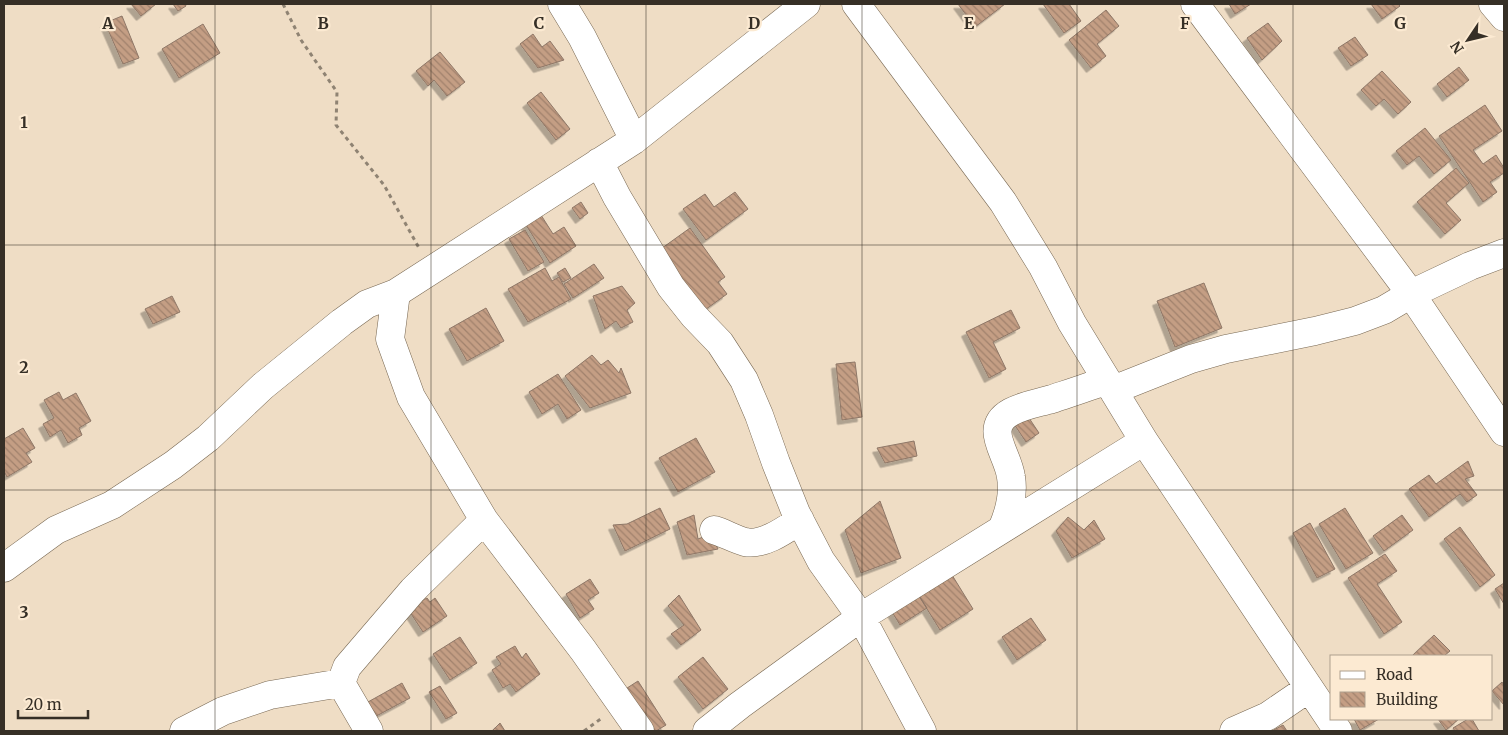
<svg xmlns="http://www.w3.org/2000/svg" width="1508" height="735" font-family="Merriweather,serif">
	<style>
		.building { fill: url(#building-back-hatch); stroke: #8e7767; filter: url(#shadow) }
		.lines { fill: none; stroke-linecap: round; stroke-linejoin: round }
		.minor-casing { stroke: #786853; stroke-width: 29 }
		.path { stroke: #8f8373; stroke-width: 3; stroke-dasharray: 4 4; stroke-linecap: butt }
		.minor { stroke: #fff; stroke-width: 28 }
		.grid { fill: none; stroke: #362f26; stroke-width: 1; stroke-opacity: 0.55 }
		.grid-label { font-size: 16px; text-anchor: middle; font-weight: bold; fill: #362f26; stroke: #fcead2; stroke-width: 4.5; stroke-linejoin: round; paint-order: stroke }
	</style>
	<defs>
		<pattern id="building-back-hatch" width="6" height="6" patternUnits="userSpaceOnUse" patternTransform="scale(1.25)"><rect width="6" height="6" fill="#c49e84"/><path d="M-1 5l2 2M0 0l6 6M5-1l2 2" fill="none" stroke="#a0816c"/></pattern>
		<filter id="shadow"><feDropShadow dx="-4.5" dy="4.5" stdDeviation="0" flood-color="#0004"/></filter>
	</defs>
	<rect width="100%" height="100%" fill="#efddc5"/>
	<!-- building -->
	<path class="building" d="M131 4H156L141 16Z
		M173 4H185L186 6 178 11Z
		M958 4H1005L975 27Z
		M1043 4H1069L1081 21 1064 33Z
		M1229 4H1251L1235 14Z
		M1371 4H1398L1400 6 1382 19Z
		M1106 10 1119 26 1097 44 1106 56 1091 68 1069 40Z
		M122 16 139 58 123 64 105 23Z
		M1268 23 1282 41 1262 60 1247 38Z
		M203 24 220 53 179 78 162 49Z
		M533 34 542 47 550 41 564 60 538 68 520 44Z
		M1355 37 1368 55 1351 66 1338 48Z
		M440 52 465 82 447 96 434 80 428 86 416 71Z
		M1459 67 1469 80 1447 97 1437 84Z
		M1382 71 1411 102 1398 114 1384 99 1376 106 1361 90Z
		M541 92 570 129 556 140 527 103Z
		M1485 105 1502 131 1473 150 1483 164 1496 155 1504 168V173L1490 182 1497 192 1483 202 1439 136Z
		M1425 128 1451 160 1434 174 1419 156 1407 165 1396 151Z
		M1456 168 1469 183 1446 203 1461 220 1445 234 1417 202Z
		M735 192 748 209 706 240 683 209 705 194 714 207Z
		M581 202 588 213 580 219 572 208Z
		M541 215 553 234 564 227 576 246 550 263 526 225Z
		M690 228 725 277 718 282 727 294 702 312 658 251Z
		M525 230 544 262 528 271 509 239Z
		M594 264 604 278 573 298 564 284Z
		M545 268 552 281 559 277 571 299 528 322 508 289Z
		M565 268 571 278 563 282 557 273Z
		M1204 283 1222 328 1175 347 1157 301Z
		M622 286 635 303 627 310 633 322 621 328 616 321 605 329 593 296Z
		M172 296 180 312 153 324 145 309Z
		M486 308 504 341 467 361 449 329Z
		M1011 310 1020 328 993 342 1006 369 989 378 966 332Z
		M592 355 601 365 608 360 619 373 621 368 631 393 590 408 565 376Z
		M855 362 862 417 842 420 836 364Z
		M558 374 581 410 567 419 558 404 542 414 529 392Z
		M59 392 63 400 76 393 91 421 79 428 82 435 68 443 61 430 50 437 43 424 54 418 44 400Z
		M1027 415 1039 433 1026 442 1014 424Z
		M23 428 35 448 26 453 32 462 7 477 4 471V439Z
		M696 438 715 472 678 492 659 458Z
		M914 441 917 456 885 463 877 448Z
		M1468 461 1474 476 1465 479 1477 495 1467 502 1460 494 1429 517 1409 489 1429 475 1436 484Z
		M880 501 901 558 861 573 845 530Z
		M660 508 670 529 625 551 613 525 627 524Z
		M1345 508 1373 553 1346 569 1319 524Z
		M694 515 698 539 711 534 718 549 687 555 677 522Z
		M1402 515 1413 530 1384 551 1373 536Z
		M1068 517 1084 530 1094 520 1105 539 1072 558 1056 531Z
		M1310 523 1335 569 1317 578 1293 533Z
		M1460 527 1495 575 1480 587 1444 539Z
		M1385 554 1397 571 1377 584 1402 622 1384 634 1348 578Z
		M952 575 973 609 940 630 919 596Z
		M590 579 599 593 588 600 594 609 580 618 566 594Z
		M1504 583V604L1495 589Z
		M916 591 927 608 900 625 889 607Z
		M398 594 419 602 427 598 430 602 435 598 447 616 423 632Z
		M679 595 701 630 681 645 671 634 684 625 668 606Z
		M1031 618 1046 640 1017 660 1002 637Z
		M1434 635 1450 651 1444 656H1412Z
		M460 637 477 663 450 680 433 654Z
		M515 646 522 658 526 653 540 674 516 692 510 684 503 688 492 670 501 664 496 657Z
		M703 657 728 689 703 709 678 677Z
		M638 681 666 725 656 731H651L624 690Z
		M1502 682 1504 685V705L1492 691Z
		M402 683 410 698 367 721 359 707Z
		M440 686 457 713 446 719 429 692Z
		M1354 719H1379L1360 730Z
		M1438 719H1459L1446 730Z
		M1468 719H1472L1479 731H1455L1453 728Z
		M500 723 505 731H492Z
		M1283 725 1287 731H1272Z"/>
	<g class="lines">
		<defs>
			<path id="minor" d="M562 4 582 37 634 140
				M856 4 1003 202 1043 267 1072 323 1144 441 1338 731
				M1195 4 1411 294 1504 432
				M1493 4 1504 17
				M599 162 617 197 671 287 694 316 720 343 744 380 759 415 776 463 796 513 821 561 861 617 922 731
				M396 293 390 339 411 397 484 520 583 650 640 731
				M1113 390 1191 359 1226 349 1315 331 1355 321 1384 310 1411 294 1470 266 1504 253
				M1002 529C1009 513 1014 495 1011 477 1008 453 982 428 1011 412 1024 405 1038 403 1052 399 1070 393 1089 387 1107 380
				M714 530C724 533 734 539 745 542 763 546 785 530 800 520
				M4 568 56 530 112 505 173 465 208 438 263 386 342 322 367 304 396 293 634 140 806 4
				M184 731 223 711 270 695 341 683
				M369 731 341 683 347 667 413 590 484 520
				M707 731 740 705 861 617 1144 441
				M1234 731 1268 716 1309 688"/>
		</defs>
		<!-- minor casing -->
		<use href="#minor" class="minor-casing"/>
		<!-- path -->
		<path class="path" d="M283 4 301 40 337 92 336 125 384 185 419 248
			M584 731 602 718"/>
		<!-- minor -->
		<use href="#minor" class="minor"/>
	</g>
	<!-- grid -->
	<path class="grid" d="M215 4V731M431 4V731M646 4V731M862 4V731M1077 4V731M1293 4V731M4 245H1504M4 490H1504"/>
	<g class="grid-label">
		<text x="108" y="29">A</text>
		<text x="323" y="29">B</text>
		<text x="539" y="29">C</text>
		<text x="754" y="29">D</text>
		<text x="969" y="29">E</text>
		<text x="1185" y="29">F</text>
		<text x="1400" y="29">G</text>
		<text x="24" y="128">1</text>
		<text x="24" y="373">2</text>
		<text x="24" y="618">3</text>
	</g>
	<!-- border -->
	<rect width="1508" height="735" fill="none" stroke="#362f26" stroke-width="10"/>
	<!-- legend -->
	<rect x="1330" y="655" width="162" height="65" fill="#fcead2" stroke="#ad9f8d"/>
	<rect x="1340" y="671" width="25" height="8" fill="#ffffff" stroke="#ad9f8d"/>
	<text x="1376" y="680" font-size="15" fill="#362f26">Road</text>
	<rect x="1340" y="692" width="25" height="15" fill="url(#building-back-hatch)" stroke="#ad9f8d"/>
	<text x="1376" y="705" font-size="15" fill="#362f26">Building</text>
	<!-- north arrow -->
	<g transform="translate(1468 40) rotate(235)" stroke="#fcead2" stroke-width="4" paint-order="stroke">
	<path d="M0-4L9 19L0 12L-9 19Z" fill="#362f26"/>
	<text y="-8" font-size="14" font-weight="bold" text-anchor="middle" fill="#362f26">N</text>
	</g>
	<!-- scale -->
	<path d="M18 710v8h70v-8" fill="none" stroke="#362f26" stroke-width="2.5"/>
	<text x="25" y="710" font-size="15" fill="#362f26" stroke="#fcead2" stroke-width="4" paint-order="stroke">20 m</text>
</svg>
